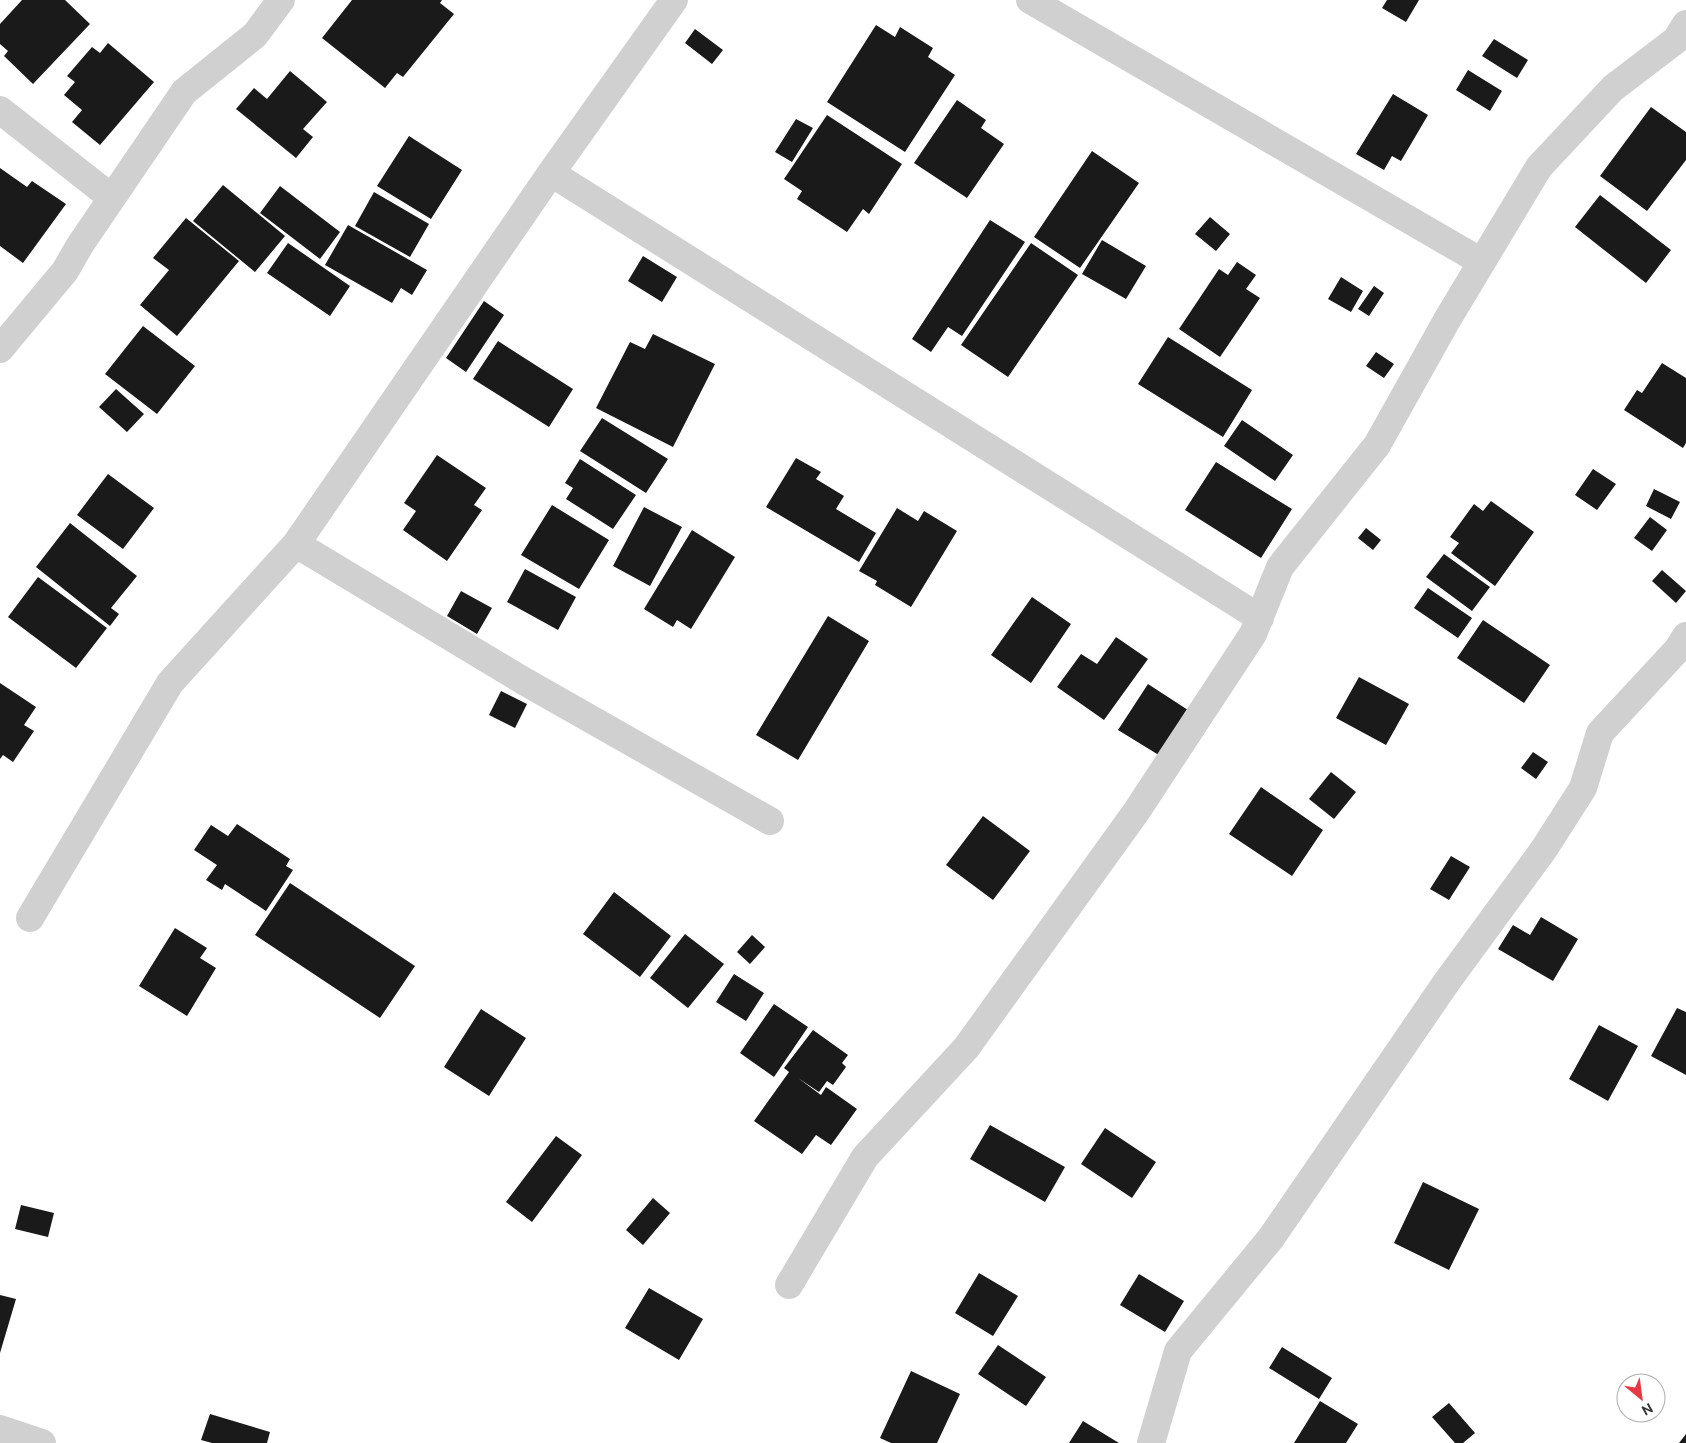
<svg xmlns="http://www.w3.org/2000/svg" width="1686" height="1443" font-family="Ubuntu,sans-serif">
	<style>
		.building { fill: #1a1a1a }
		.lines { fill: none; stroke-linecap: round; stroke-linejoin: round }
		.street { stroke: #d0d0d0; stroke-width: 28 }
	</style>
	<rect width="100%" height="100%" fill="#fff"/>
	<!-- building -->
	<path class="building" d="M22 0H65L90 24 33 84 4 56 8 51 0 44V24Z
		M352 0H442L440 3 454 14 403 77 397 73 385 88 322 38Z
		M1387 0H1419L1406 22 1382 8Z
		M876 25 895 37 900 27 933 48 928 57 955 75 905 152 827 102Z
		M695 29 723 50 712 64 685 43Z
		M1494 39 1528 60 1517 78 1482 56Z
		M108 43 154 82 100 145 72 122 82 110 64 95 75 82 67 76 92 47 100 53Z
		M1468 70 1502 91 1490 111 1456 90Z
		M290 71 327 102 303 129 313 137 296 158 236 109 254 88 267 99Z
		M1393 94 1428 115 1401 161 1392 156 1384 170 1356 154Z
		M957 100 986 120 981 128 1004 144 967 198 914 163Z
		M1651 107 1686 132V160L1647 211 1600 176Z
		M827 115 902 164 869 214 863 209 847 232 797 199 802 191 784 179Z
		M796 119 813 128 792 162 775 152Z
		M409 136 462 170 431 219 377 186Z
		M1092 151 1139 183 1080 268 1034 237Z
		M0 168 27 187 32 181 66 204 23 263 0 246Z
		M223 185 285 236 255 272 193 221Z
		M280 186 340 232 320 259 260 213Z
		M374 192 429 224 410 257 355 226Z
		M1600 195 1671 250 1646 283 1575 227Z
		M1210 217 1230 234 1216 251 1195 234Z
		M186 218 239 261 177 336 140 305 169 270 153 258Z
		M990 220 1025 242 962 336 948 327 931 352 912 339Z
		M348 225 427 270 412 295 401 288 392 303 325 265Z
		M1102 240 1146 266 1126 299 1082 274Z
		M288 243 350 286 330 316 267 273Z
		M1031 243 1078 275 1008 377 961 345Z
		M643 256 677 277 662 302 628 281Z
		M1237 262 1256 275 1246 289 1260 298 1220 357 1179 329 1219 269 1228 275Z
		M1341 277 1363 291 1351 312 1328 299Z
		M1374 286 1384 293 1369 316 1358 309Z
		M484 301 504 315 466 372 446 358Z
		M143 326 195 366 157 414 105 374Z
		M653 334 715 364 673 447 596 408 630 342 645 349Z
		M1168 337 1252 390 1223 437 1138 384Z
		M498 341 573 389 549 427 473 379Z
		M1376 352 1394 364 1384 378 1366 366Z
		M1662 363 1686 378V443L1683 448 1624 410 1637 390 1642 393Z
		M116 389 144 414 127 432 99 407Z
		M602 418 668 459 646 493 580 451Z
		M1242 420 1293 455 1275 481 1224 446Z
		M437 455 486 488 474 505 482 510 447 561 403 530 416 511 404 503Z
		M796 458 821 472 816 479 844 496 836 509 876 533 859 562 766 507Z
		M580 459 636 495 613 529 566 499 573 488 565 483Z
		M1216 462 1292 509 1261 558 1185 510Z
		M1593 469 1616 484 1597 510 1575 495Z
		M108 474 154 508 123 549 77 515Z
		M1654 489 1680 502 1671 519 1646 506Z
		M1491 501 1534 532 1495 586 1451 553 1459 543 1450 537 1474 504 1483 511Z
		M552 505 609 540 579 589 521 555Z
		M644 507 682 527 650 586 613 566Z
		M897 508 918 521 924 511 957 531 911 607 875 585 877 581 859 571Z
		M1650 517 1667 530 1652 551 1634 538Z
		M70 523 137 576 111 608 119 614 110 626 36 567Z
		M1366 528 1381 540 1373 550 1358 538Z
		M692 530 735 557 691 629 677 620 673 627 644 609Z
		M1444 554 1490 587 1472 611 1426 577Z
		M525 569 576 597 558 630 507 602Z
		M1662 570 1686 591 1676 603 1652 581Z
		M38 577 107 628 76 668 8 617Z
		M1428 588 1472 618 1458 638 1414 608Z
		M461 591 492 608 477 634 447 616Z
		M1032 597 1071 624 1031 683 991 655Z
		M828 616 869 641 798 760 756 735Z
		M1483 620 1550 665 1524 703 1457 658Z
		M1116 637 1148 659 1104 720 1057 687 1081 654 1097 664Z
		M1359 677 1409 704 1386 745 1336 718Z
		M0 683 36 707 24 725 34 731 13 762 3 755 0 759Z
		M1148 684 1191 712 1162 757 1118 730Z
		M501 691 527 704 515 728 489 715Z
		M1533 752 1548 762 1536 779 1521 768Z
		M1331 772 1356 792 1334 819 1309 799Z
		M1261 787 1323 830 1292 876 1229 834Z
		M983 816 1030 851 993 900 946 865Z
		M237 824 290 859 286 866 293 870 266 911 225 884 222 890 206 880 217 865 194 850 211 825 228 836Z
		M1451 856 1470 867 1449 900 1430 889Z
		M290 883 415 966 380 1018 255 935Z
		M614 892 671 936 640 977 583 934Z
		M1541 917 1578 939 1553 981 1498 949 1513 925 1530 935Z
		M175 928 207 948 200 958 216 968 187 1016 139 986Z
		M685 934 724 964 688 1008 650 978Z
		M752 935 765 947 750 964 737 952Z
		M734 974 764 993 746 1021 716 1002Z
		M774 1004 808 1027 774 1077 740 1053Z
		M1677 1008 1686 1012V1075L1651 1056Z
		M481 1009 526 1038 489 1096 444 1067Z
		M1599 1025 1638 1046 1608 1101 1569 1079Z
		M813 1030 848 1055 842 1063 846 1067 833 1085 827 1081 819 1092 798 1078 821 1095 826 1087 857 1109 831 1145 816 1135 802 1154 754 1121 789 1072 784 1068Z
		M990 1125 1065 1167 1045 1202 970 1159Z
		M1105 1128 1156 1162 1132 1198 1081 1164Z
		M556 1136 582 1155 532 1222 506 1202Z
		M1423 1182 1479 1209 1449 1270 1394 1243Z
		M653 1198 670 1213 643 1245 626 1230Z
		M21 1205 54 1213 48 1237 15 1229Z
		M979 1273 1018 1296 993 1336 955 1313Z
		M1139 1274 1184 1301 1165 1332 1120 1305Z
		M649 1288 703 1319 679 1360 625 1328Z
		M0 1295 16 1299 0 1353Z
		M998 1345 1046 1377 1026 1406 978 1374Z
		M1282 1347 1332 1378 1319 1399 1269 1368Z
		M911 1371 960 1394 937 1443H891L880 1438Z
		M1320 1401 1358 1424 1346 1443H1294Z
		M1449 1403 1475 1433 1463 1443H1455L1432 1417Z
		M210 1414 270 1432 267 1443H212L201 1440Z
		M1083 1421 1119 1443H1069Z
		M1686 1434V1443H1679Z"/>
	<g class="lines">
		<!-- street -->
		<path class="street" d="M1030 0 1482 262
			M0 110 112 198
			M551 173 1260 618
			M0 349 65 271 80 245 184 92 255 35 281 0
			M296 544 522 680 770 821
			M30 918 170 683 296 544 551 173 674 0
			M789 1285 865 1157 966 1048 1136 812 1253 634 1280 567 1377 445 1447 320 1539 167 1613 88 1676 40 1686 24
			M0 1429 42 1443
			M1151 1443 1178 1351 1271 1238 1446 983 1544 849 1583 788 1600 733 1677 650 1686 636"/>
	</g>
	<!-- north arrow -->
	<g transform="translate(1641 1398) rotate(151)"><circle r="24" fill="#ffffff" stroke="#adadad"/>
	<path d="M0-4L9 19L0 12L-9 19Z" fill="#e63946"/>
	<text y="-8" font-size="14" font-weight="bold" text-anchor="middle" fill="#333333">N</text>
	</g>
</svg>
